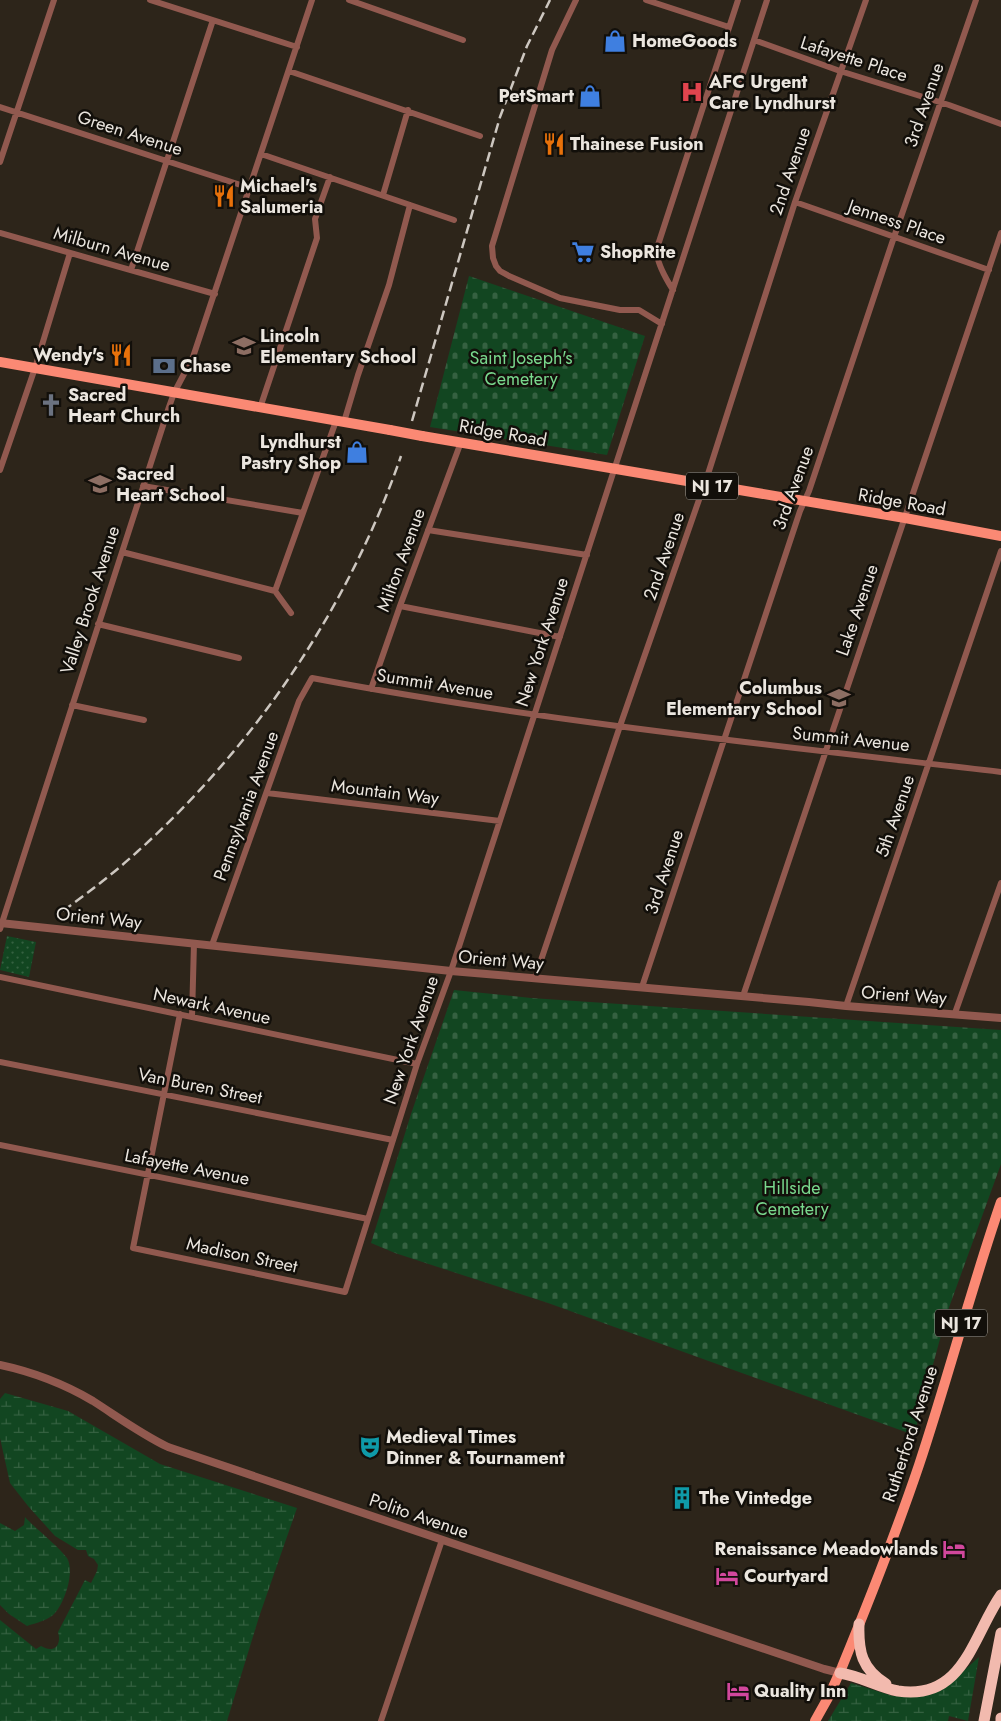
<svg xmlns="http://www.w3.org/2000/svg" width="1001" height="1721" font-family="Jost,sans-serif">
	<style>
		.wetland { fill: url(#wetland-marsh) }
		.cemetery { fill: url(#cemetery-stones) }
		.park { fill: url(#park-dots) }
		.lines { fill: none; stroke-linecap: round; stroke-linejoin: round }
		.minor { stroke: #91594f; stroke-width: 6 }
		.tertiary { stroke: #91594f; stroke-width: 8 }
		.primary { stroke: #fb8974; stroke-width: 10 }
		.motorway { stroke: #f2baae; stroke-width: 11 }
		.rail { stroke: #cdc7c0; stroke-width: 2.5; stroke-dasharray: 10 5; stroke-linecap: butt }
		.primary-bridge { stroke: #fb8974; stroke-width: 10 }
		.labels { text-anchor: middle; stroke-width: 5; stroke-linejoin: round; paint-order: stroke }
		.shield { fill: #120f0a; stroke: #aaa69f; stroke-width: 1 }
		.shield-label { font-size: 16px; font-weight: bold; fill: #ebe6df }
		.poi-label { font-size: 18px; font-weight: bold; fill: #ebe6df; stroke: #120f0a; text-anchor: start }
		.street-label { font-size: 18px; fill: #ebe6df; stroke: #120f0a }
		.park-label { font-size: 18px; fill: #79d88d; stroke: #120f0a }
	</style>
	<defs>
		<pattern id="wetland-marsh" width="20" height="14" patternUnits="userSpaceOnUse" patternTransform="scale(1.25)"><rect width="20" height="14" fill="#124621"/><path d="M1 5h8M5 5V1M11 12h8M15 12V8" fill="none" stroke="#356141"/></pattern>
		<pattern id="cemetery-stones" width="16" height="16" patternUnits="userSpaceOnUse" patternTransform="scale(1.25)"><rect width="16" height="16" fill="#124621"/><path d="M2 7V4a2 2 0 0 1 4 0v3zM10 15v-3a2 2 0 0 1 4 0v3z" fill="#356141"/></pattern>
		<pattern id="park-dots" width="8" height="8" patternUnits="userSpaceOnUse" patternTransform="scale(1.25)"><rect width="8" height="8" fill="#124621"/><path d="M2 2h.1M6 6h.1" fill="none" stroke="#356141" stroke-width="1.8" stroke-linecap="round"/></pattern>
	</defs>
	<rect width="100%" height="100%" fill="#2d251a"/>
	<!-- wetland -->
	<path class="wetland" d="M5 1393 68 1411 160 1464 297 1508 259 1617 227 1721H0V1620L36 1649 41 1646C54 1654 62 1645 58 1632L85 1580 91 1583 97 1571 98 1565 94 1559 88 1556 86 1550H78L55 1536 28 1506 10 1483 0 1438V1399Z
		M25 1517C36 1529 58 1546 67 1558 75 1571 65 1602 55 1613 49 1620 36 1623 27 1626L9 1614 0 1605V1523L15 1531 24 1525Z
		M979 1657 968 1721 949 1716 948 1721H828L851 1683 893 1696 949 1684Z"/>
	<!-- cemetery -->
	<path class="cemetery" d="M469 276 645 336 607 455 430 427Z
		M454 990 531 998 1001 1030V1164L947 1313 914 1435 548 1303 395 1253 371 1243 411 1114Z"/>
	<!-- park -->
	<path class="park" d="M7 936 36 942 29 977 0 970Z"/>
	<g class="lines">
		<!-- minor -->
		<path class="minor" d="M150 0 297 47
			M349 0 463 40
			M576 0 552 50 492 246 493 258 496 266 500 271 509 276 560 298 620 310H639L662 324
			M646 0 729 27
			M754 40 840 71 949 105 1001 124
			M289 71 480 136
			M0 107 250 188
			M261 154 454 220
			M0 162 54 0
			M383 195 408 110
			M795 202 989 270
			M0 233 215 294
			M131 270 213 20
			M673 290C666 279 655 261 657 248L738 0
			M260 408 317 238 315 219 330 177
			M344 422 358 375 389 285 410 205
			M0 470 35 368 70 253
			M143 486 303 513
			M428 530 587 555
			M122 552 275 591 291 613
			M275 591 336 421
			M400 606 560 637
			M98 624 239 658
			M371 689 400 606 461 442
			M72 705 144 720
			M267 793 500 821
			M0 929 169 407 174 393 193 357 312 0
			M212 945 299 701 312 678C540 721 771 745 1001 772
			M0 977 417 1064
			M535 978 620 726 708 474 795 202 866 0
			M642 987 800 511 809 491 894 237 976 0
			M743 996 1001 233
			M846 1006 1001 551
			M955 1013 1001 883
			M180 1014 133 1248 345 1292 417 1064 451 971 767 0
			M192 1017 194 943
			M0 1062 393 1140
			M0 1145 368 1219
			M381 1721 442 1540"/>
		<!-- tertiary -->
		<path class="tertiary" d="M0 923 451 971 809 1002 846 1006 1001 1018
			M0 1365C33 1372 64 1384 93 1401 118 1417 141 1434 168 1447L824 1669 840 1673"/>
		<!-- primary -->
		<path class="primary" d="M0 362 390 430
			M422 436 905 518 1001 536
			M815 1721 829 1696 842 1667C869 1601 896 1533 919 1465 948 1378 971 1289 1001 1202"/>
		<!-- motorway -->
		<path class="motorway" d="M859 1624C858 1652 862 1669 886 1684
			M840 1673C860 1676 878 1687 898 1691 964 1701 973 1635 1001 1595
			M984 1721 1001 1633
			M1001 1721V1718"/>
		<!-- rail -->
		<path class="rail" d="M412 421 500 117 527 46 550 0
			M63 911C89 892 114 873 137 852 255 746 349 607 401 456"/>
		<!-- primary-bridge -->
		<path class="primary-bridge" d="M390 430 422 436"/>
	</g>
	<!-- icons -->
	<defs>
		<symbol id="shop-bare" viewBox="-9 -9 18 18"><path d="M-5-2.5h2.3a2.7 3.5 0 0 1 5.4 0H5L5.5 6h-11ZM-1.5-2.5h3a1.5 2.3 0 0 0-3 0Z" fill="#3f7fe0" stroke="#120f0a" stroke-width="2.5" paint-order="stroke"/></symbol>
		<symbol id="hospital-bare" viewBox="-9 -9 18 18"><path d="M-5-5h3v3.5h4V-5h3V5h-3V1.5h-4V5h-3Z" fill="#e0444e" stroke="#120f0a" stroke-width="2.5" paint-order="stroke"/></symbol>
		<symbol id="restaurant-bare" viewBox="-9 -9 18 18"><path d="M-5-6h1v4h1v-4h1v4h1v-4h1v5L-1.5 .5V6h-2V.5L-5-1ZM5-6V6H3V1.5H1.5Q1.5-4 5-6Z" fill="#e8710a" stroke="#120f0a" stroke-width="2.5" paint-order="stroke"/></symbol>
		<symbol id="supermarket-bare" viewBox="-9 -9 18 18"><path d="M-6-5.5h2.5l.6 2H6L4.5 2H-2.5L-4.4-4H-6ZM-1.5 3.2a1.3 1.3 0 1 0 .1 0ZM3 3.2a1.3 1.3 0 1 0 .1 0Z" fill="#3f7fe0" stroke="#120f0a" stroke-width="2.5" paint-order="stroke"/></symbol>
		<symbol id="school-bare" viewBox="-9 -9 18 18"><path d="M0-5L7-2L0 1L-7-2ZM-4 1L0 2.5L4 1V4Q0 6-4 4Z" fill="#8d6e63" stroke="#120f0a" stroke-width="2.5" paint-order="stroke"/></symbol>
		<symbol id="bank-bare" viewBox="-9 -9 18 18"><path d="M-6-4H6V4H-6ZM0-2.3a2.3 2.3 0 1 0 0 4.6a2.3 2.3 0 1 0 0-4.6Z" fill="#5c6f8a" stroke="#120f0a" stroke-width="2.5" paint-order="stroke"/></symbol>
		<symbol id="church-bare" viewBox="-9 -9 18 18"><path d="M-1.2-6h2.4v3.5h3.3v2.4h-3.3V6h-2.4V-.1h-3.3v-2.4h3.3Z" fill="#6b7280" stroke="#120f0a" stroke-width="2.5" paint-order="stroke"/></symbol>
		<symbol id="theatre-bare" viewBox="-9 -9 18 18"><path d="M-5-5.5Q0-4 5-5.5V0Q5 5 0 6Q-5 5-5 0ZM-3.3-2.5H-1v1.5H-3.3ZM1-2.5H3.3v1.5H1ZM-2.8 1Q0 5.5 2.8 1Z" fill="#0f9aa8" stroke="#120f0a" stroke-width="2.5" paint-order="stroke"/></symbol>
		<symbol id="building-bare" viewBox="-9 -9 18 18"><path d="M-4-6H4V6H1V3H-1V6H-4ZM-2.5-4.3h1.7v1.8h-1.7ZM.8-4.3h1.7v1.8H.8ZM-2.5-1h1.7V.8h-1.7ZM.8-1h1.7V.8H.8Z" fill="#0f9aa8" stroke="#120f0a" stroke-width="2.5" paint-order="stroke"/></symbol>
		<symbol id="hotel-bare" viewBox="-9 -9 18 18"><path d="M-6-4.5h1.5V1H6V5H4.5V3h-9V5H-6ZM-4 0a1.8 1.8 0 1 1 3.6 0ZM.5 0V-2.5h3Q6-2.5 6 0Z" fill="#d1479c" stroke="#120f0a" stroke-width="2.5" paint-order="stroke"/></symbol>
	</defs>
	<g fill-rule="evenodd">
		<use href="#shop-bare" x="599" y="25" width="32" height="32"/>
		<use href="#hospital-bare" x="676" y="76" width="32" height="32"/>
		<use href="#shop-bare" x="574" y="80" width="32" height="32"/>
		<use href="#restaurant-bare" x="538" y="128" width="32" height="32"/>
		<use href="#restaurant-bare" x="208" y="180" width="32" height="32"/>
		<use href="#supermarket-bare" x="567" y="236" width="32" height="32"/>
		<use href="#school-bare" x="228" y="330" width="32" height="32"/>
		<use href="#restaurant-bare" x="105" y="339" width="32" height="32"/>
		<use href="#bank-bare" x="148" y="350" width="32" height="32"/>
		<use href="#church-bare" x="35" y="389" width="32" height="32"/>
		<use href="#shop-bare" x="341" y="436" width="32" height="32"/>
		<use href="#school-bare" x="84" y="468" width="32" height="32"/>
		<use href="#school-bare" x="823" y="682" width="32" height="32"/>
		<use href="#theatre-bare" x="354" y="1431" width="32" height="32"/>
		<use href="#building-bare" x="666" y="1482" width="32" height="32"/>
		<use href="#hotel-bare" x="938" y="1533" width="32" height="32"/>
		<use href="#hotel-bare" x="711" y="1560" width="32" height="32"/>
		<use href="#hotel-bare" x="722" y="1675" width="32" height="32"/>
	</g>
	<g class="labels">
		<!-- shield labels -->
		<g class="shield">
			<rect x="686" y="472.5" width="52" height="27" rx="4"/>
			<rect x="935" y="1309.5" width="52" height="27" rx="4"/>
		</g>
		<g class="shield-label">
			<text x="712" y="492">NJ 17</text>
			<text x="961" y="1329">NJ 17</text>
		</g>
		<!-- poi labels -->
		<g class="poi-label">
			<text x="632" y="47">HomeGoods</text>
			<text x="709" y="88">AFC Urgent<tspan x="709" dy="21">Care Lyndhurst</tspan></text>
			<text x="574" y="102" text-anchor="end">PetSmart</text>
			<text x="570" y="150">Thainese Fusion</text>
			<text x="240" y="192">Michael's<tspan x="240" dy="21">Salumeria</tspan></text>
			<text x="600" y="258">ShopRite</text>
			<text x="260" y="342">Lincoln<tspan x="260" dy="21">Elementary School</tspan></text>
			<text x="104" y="361" text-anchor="end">Wendy's</text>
			<text x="180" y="372">Chase</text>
			<text x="68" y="401">Sacred<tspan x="68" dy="21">Heart Church</tspan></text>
			<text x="341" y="448" text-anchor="end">Lyndhurst<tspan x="341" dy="21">Pastry Shop</tspan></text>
			<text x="116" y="480">Sacred<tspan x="116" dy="21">Heart School</tspan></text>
			<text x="822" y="694" text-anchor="end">Columbus<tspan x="822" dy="21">Elementary School</tspan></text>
			<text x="386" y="1443">Medieval Times<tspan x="386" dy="21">Dinner &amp; Tournament</tspan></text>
			<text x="699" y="1504">The Vintedge</text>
			<text x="938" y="1555" text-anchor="end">Renaissance Meadowlands</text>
			<text x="744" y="1582">Courtyard</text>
			<text x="754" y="1697">Quality Inn</text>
		</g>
		<!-- street labels -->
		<g class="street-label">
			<text transform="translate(854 59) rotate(18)" y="6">Lafayette Place</text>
			<text transform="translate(924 105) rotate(-71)" y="6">3rd Avenue</text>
			<text transform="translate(130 133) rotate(18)" y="6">Green Avenue</text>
			<text transform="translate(790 171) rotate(-71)" y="6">2nd Avenue</text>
			<text transform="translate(897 222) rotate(19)" y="6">Jenness Place</text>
			<text transform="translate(112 249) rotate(16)" y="6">Milburn Avenue</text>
			<text transform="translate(503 433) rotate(10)" y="6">Ridge Road</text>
			<text transform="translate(793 488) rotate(-70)" y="6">3rd Avenue</text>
			<text transform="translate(902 502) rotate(10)" y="6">Ridge Road</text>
			<text transform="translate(664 556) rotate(-71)" y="6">2nd Avenue</text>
			<text transform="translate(401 560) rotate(-70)" y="6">Milton Avenue</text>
			<text transform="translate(90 600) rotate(-72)" y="6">Valley Brook Avenue</text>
			<text transform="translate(857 610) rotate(-71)" y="6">Lake Avenue</text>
			<text transform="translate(542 642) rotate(-72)" y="6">New York Avenue</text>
			<text transform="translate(435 684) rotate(9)" y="6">Summit Avenue</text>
			<text transform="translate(851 739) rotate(6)" y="6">Summit Avenue</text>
			<text transform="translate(385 792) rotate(7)" y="6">Mountain Way</text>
			<text transform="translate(246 806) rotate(-70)" y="6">Pennsylvania Avenue</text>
			<text transform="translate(895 816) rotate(-71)" y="6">5th Avenue</text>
			<text transform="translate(664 872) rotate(-72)" y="6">3rd Avenue</text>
			<text transform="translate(99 918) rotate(6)" y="6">Orient Way</text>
			<text transform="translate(501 960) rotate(5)" y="6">Orient Way</text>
			<text transform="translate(904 995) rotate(4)" y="6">Orient Way</text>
			<text transform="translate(212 1006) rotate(12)" y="6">Newark Avenue</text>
			<text transform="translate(411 1040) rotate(-71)" y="6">New York Avenue</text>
			<text transform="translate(200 1086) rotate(11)" y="6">Van Buren Street</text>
			<text transform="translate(187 1167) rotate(11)" y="6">Lafayette Avenue</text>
			<text transform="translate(242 1255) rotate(12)" y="6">Madison Street</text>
			<text transform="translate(910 1434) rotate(-72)" y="6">Rutherford Avenue</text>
			<text transform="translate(419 1516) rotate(19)" y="6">Polito Avenue</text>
		</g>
		<!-- park labels -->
		<g class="park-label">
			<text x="521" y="364">Saint Joseph's<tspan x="521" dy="21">Cemetery</tspan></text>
			<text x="792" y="1194">Hillside<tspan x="792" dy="21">Cemetery</tspan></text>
		</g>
	</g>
</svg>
